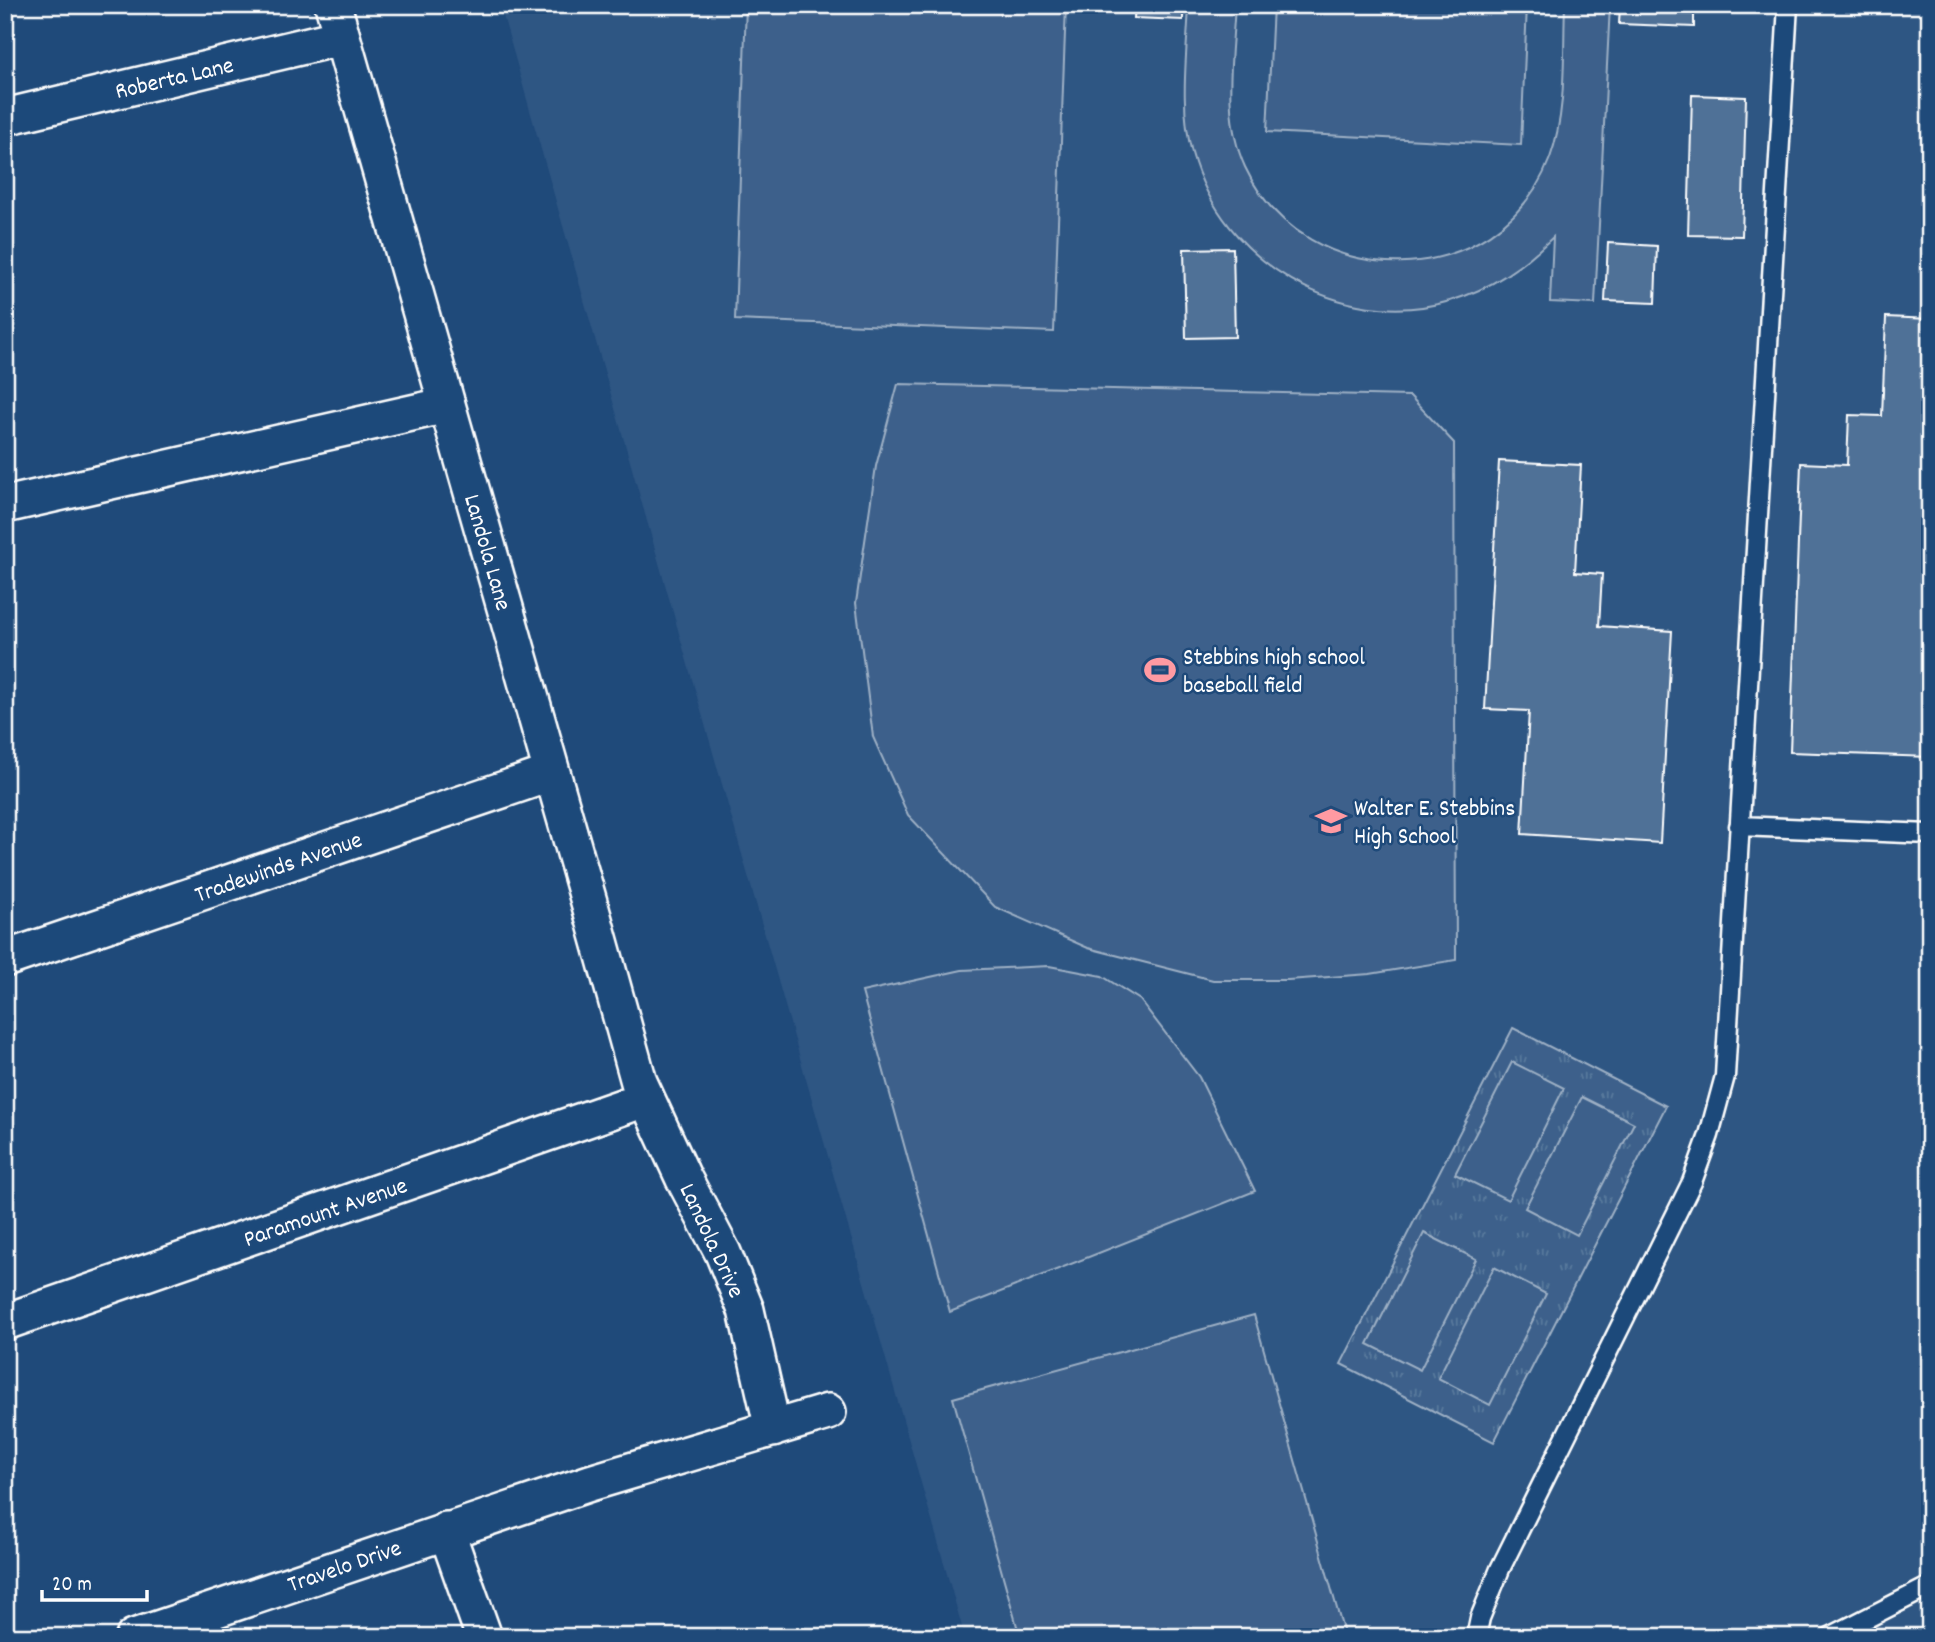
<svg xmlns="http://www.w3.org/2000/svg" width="1935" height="1642" font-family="Dekko,sans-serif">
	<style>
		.built { fill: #2e5683 }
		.park { fill: url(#park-tufts); stroke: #9eb0c5; stroke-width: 2 }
		.pitch { fill: #3c618b; stroke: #9eb0c5; stroke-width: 2 }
		.building { fill: #507197; stroke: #fff; stroke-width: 2 }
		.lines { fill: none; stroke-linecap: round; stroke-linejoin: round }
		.lane-casing { stroke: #fff; stroke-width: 23 }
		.street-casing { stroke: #fff; stroke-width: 40 }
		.lane { stroke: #1f4a7a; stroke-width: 18 }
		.street { stroke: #1f4a7a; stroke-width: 35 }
		.labels { text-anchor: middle; stroke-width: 5; stroke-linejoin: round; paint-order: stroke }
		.street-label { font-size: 24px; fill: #fff; stroke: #1f4a7a }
		.poi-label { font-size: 24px; fill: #fff; stroke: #1f4a7a; text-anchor: start }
	</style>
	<defs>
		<pattern id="park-tufts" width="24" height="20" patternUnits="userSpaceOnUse" patternTransform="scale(1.75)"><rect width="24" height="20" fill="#3c618b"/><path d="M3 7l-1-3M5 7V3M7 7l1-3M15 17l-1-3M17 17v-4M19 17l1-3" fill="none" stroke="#59799c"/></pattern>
	</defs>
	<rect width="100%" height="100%" fill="#1f4a7a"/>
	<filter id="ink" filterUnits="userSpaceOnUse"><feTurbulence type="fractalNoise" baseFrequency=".0143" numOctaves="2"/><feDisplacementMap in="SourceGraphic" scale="14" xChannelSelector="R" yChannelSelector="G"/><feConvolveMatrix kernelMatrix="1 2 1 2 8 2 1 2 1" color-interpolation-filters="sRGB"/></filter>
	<g filter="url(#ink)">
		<!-- built -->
		<path class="built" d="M500 5H1930V1637H965Z"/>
		<!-- park -->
		<path class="park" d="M1513 1028 1666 1106 1494 1442 1341 1364Z"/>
		<!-- pitch -->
		<path class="pitch" d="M746 5H1066L1054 332 735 320Z
			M1189 5H1235C1232 59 1222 117 1245 167 1305 297 1499 294 1550 158 1567 111 1563 55 1565 5H1610L1595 304 1550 302 1553 237C1523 266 1491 289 1450 301 1341 333 1222 262 1192 153 1179 106 1187 54 1189 5Z
			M1273 5H1527L1521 145 1267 132Z
			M898 384 1410 396 1454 443 1456 960 1370 974 1288 980H1213L1088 948 995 907 908 815 873 737 856 603 876 466Z
			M1049 966 1102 976 1140 1000 1199 1077 1255 1191 950 1312 862 992 962 970Z
			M1512 1062 1564 1088 1508 1200 1455 1174Z
			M1582 1097 1634 1123 1577 1235 1525 1208Z
			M1424 1233 1476 1259 1420 1370 1368 1344Z
			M1494 1267 1546 1294 1490 1405 1438 1378Z
			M1254 1315 1345 1637H1020L953 1398Z"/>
		<!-- building -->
		<path class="building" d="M1135 5H1183V20L1134 18Z
			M1620 5H1694V27L1619 24Z
			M1692 95 1746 97 1742 236 1688 235Z
			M1608 243 1657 246 1655 303 1605 301Z
			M1233 248 1235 337 1186 338 1184 249Z
			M1886 317 1930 319V757L1790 752 1801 463 1847 465 1849 415 1882 416Z
			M1499 461 1581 465 1575 572 1602 574 1599 626 1672 631 1660 843 1522 834 1529 711 1485 709Z"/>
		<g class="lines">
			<defs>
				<path id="lane" d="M1739 826 1930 834
					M1476 1637 1480 1618 1500 1569 1692 1182 1709 1135 1725 1076 1788 5
					M1830 1637 1930 1586"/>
				<path id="street" d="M333 5 593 916 639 1082 683 1177 723 1253 746 1310 773 1429
					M5 117 342 37
					M5 505 447 405
					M5 959 552 773
					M5 1322 645 1099
					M446 1530 484 1637
					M134 1637 590 1483 828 1412"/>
			</defs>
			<!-- lane casing -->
			<use href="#lane" class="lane-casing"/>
			<!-- street casing -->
			<use href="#street" class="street-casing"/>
			<!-- lane -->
			<use href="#lane" class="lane"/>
			<!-- street -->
			<use href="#street" class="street"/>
		</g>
	</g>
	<!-- icons -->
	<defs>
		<symbol id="stadium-bare" viewBox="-9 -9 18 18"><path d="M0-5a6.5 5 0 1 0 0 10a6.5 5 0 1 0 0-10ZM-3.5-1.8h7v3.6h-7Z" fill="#ff9aa2" stroke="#1f4a7a" stroke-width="2.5" paint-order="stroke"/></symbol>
		<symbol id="school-bare" viewBox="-9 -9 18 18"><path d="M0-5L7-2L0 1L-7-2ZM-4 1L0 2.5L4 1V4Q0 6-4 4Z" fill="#ff9aa2" stroke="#1f4a7a" stroke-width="2.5" paint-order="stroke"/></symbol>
	</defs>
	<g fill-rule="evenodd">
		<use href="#stadium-bare" x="1138" y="648" width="44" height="44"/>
		<use href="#school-bare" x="1309" y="799" width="44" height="44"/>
	</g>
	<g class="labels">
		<!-- street labels -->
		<g class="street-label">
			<text transform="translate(174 77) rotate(-13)" y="8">Roberta Lane</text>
			<text transform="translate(489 552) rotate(74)" y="8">Landola Lane</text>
			<text transform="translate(278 866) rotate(-19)" y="8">Tradewinds Avenue</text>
			<text transform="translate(325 1211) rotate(-19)" y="8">Paramount Avenue</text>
			<text transform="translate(713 1240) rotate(65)" y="8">Landola Drive</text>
			<text transform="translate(344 1565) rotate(-19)" y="8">Travelo Drive</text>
		</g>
		<!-- poi labels -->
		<g class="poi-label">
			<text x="1183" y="664">Stebbins high school<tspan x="1183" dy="28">baseball field</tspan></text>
			<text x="1354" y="815">Walter E. Stebbins<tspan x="1354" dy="28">High School</tspan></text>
		</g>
	</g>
	<!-- margin -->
	<rect width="1935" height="1642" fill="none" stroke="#1f4a7a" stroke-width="28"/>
	<rect x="14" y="14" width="1907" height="1614" fill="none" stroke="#fff" stroke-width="2.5" filter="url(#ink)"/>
	<!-- scale -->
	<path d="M42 1590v10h105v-10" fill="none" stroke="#ffffff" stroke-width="3.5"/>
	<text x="52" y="1590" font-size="21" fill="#ffffff" stroke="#1f4a7a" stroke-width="5" paint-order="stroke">20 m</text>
</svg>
